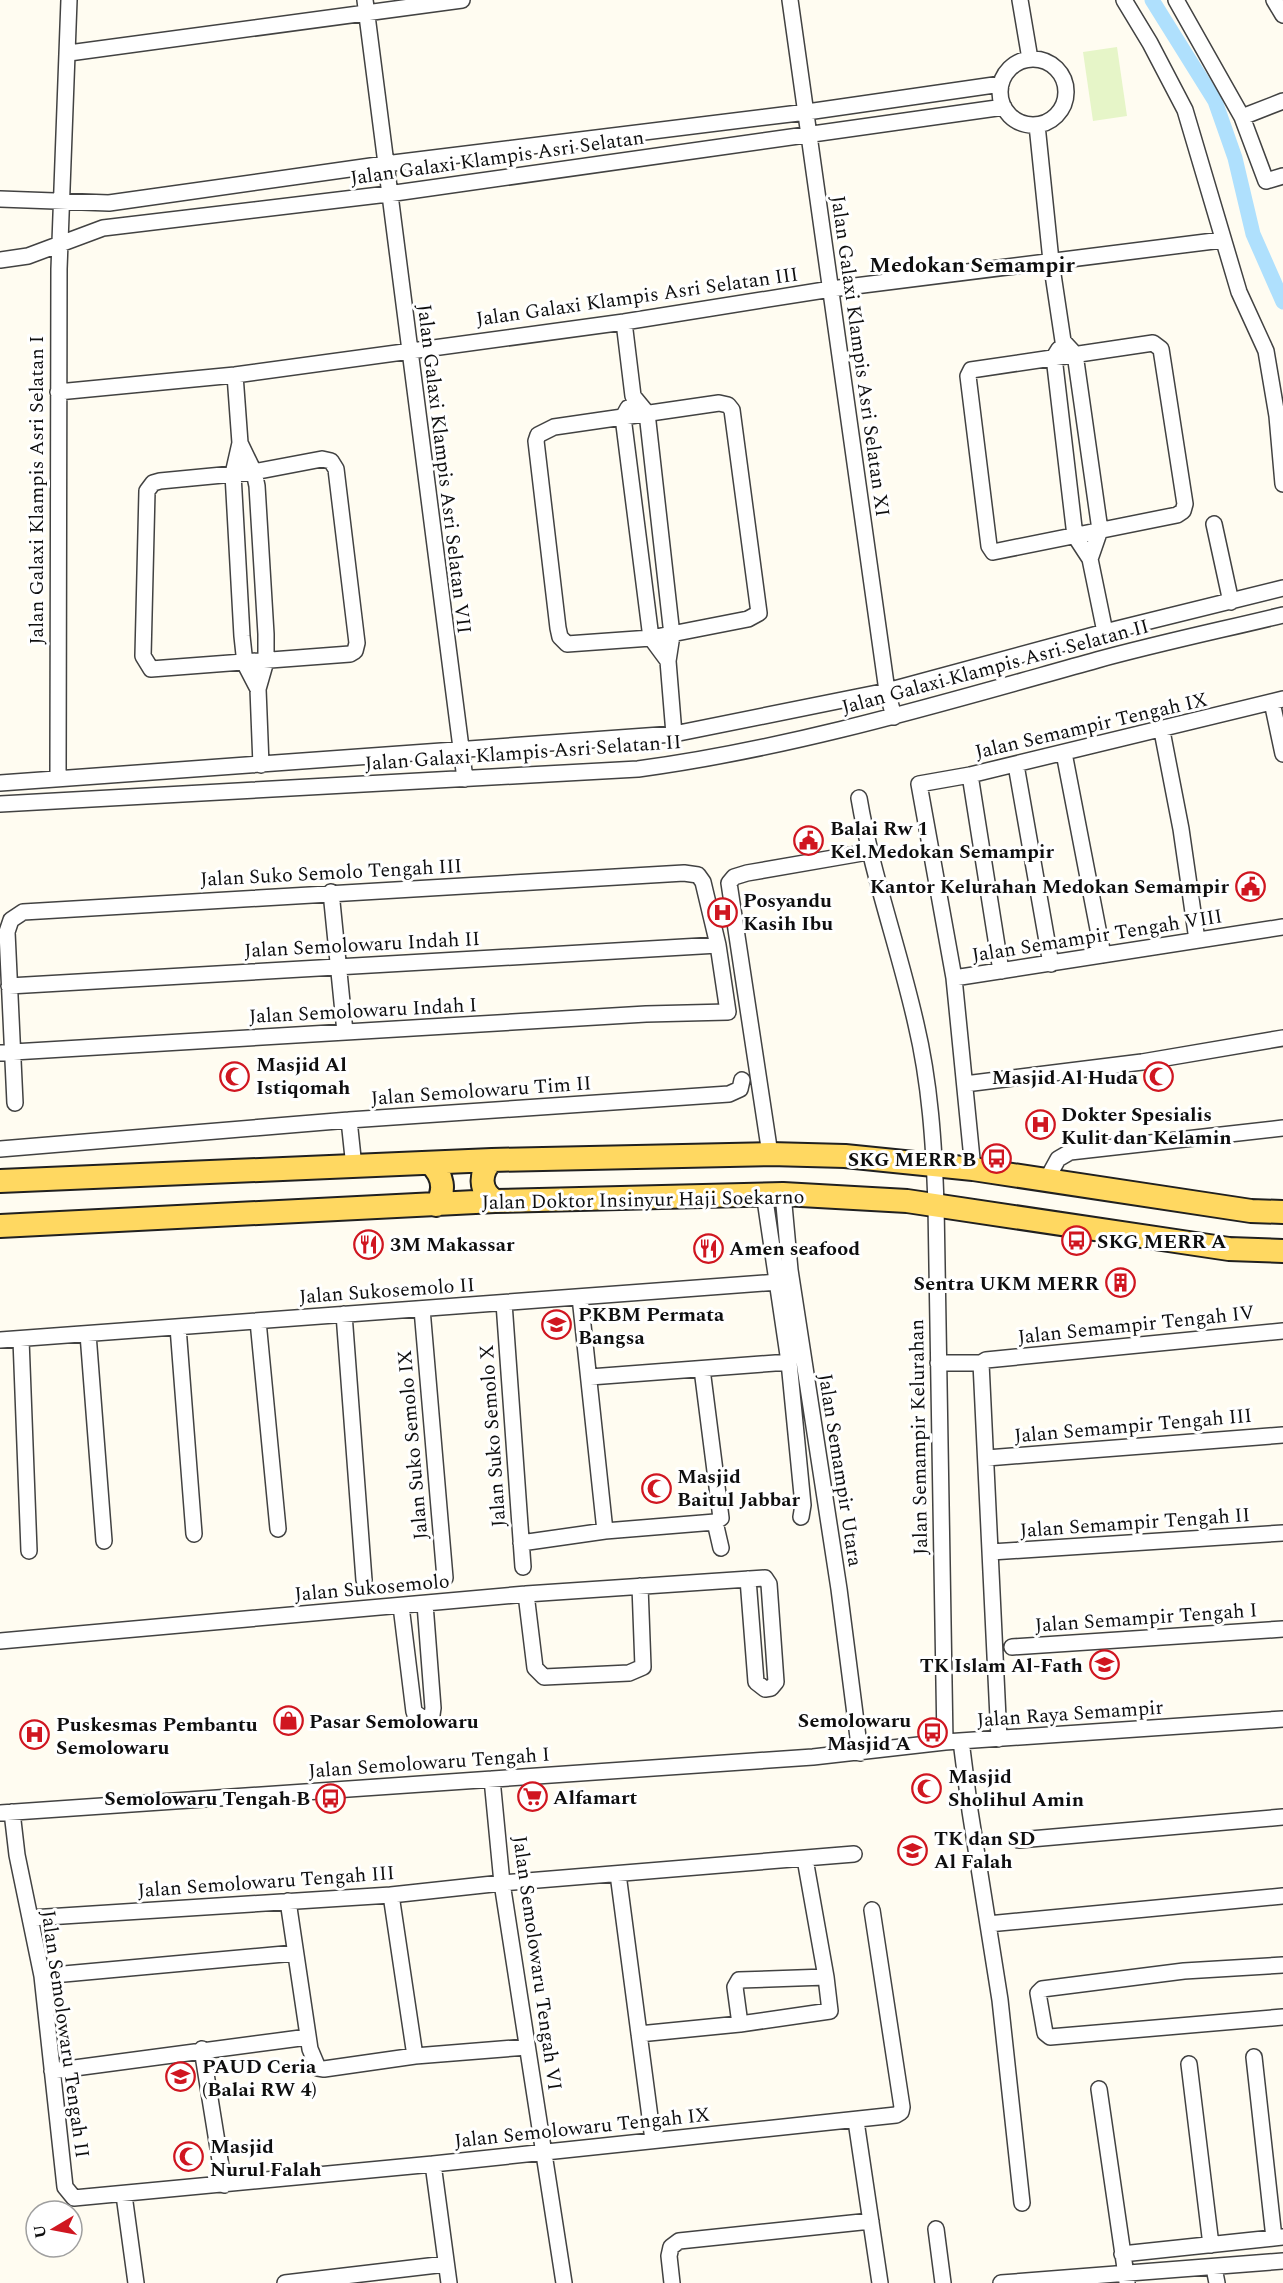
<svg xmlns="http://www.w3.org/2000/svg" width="1283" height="2283" font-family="Spectral,serif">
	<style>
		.pitch { fill: #e6f5c8 }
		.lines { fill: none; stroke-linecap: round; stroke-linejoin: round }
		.canal { stroke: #afe0fd; stroke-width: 15 }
		.minor-casing { stroke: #424242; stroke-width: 18 }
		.primary-casing { stroke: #202020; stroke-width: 26 }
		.minor { stroke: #fff; stroke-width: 15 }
		.primary { stroke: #ffd861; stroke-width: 22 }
		.labels { text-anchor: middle; stroke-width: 6; stroke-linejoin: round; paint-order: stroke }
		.street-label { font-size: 20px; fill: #0f0f0f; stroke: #fff }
		.poi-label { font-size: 20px; font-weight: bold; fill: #0f0f0f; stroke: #fff; text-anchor: start }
		.quarter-label { font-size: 22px; font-weight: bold; fill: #0f0f0f; stroke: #fff }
	</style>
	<rect width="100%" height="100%" fill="#fffcf1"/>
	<!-- pitch -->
	<path class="pitch" d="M1117 47 1127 116 1093 121 1083 52Z"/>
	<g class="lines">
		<!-- canal -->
		<path class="canal" d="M1152 0 1215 101 1235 158 1253 234 1283 302"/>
		<defs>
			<path id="minor" d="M365 0 465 779
				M790 0 887 691 894 717
				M1020 0 1030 59
				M1124 0 1150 43 1185 110 1239 292 1266 351 1277 416 1283 484
				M1176 0 1242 117 1266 181 1283 176
				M1274 0 1283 15
				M69 53 462 0
				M1000 92a33 33 0 1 1 66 0a33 33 0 1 1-66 0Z
				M1242 117 1283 101
				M1037 125 1051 261 1063 341 1075 354 1100 530 1090 559
				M0 199 109 203 385 164 807 112 1001 84
				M0 260 28 256 103 228 388 194 1004 107
				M624 322 633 396 647 413 672 635 668 661 674 734
				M1153 343 1161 349 1185 504 1183 511 1177 515 993 552 989 546 968 376 971 370Z
				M1059 349 1054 357 1075 536 1090 559 1105 632
				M235 375 240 443 233 474 242 636 245 664 258 689
				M58 392 235 375 624 322 831 289 1222 240
				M719 403 728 405 732 410 759 613 748 619 651 638 567 644 560 637 558 628 536 441 538 435 554 427Z
				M628 408 623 417 651 638 668 661
				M240 443 254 472 257 486 266 634V661L258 689 261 765
				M322 459 331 461 336 469 357 643 355 651 350 654 151 669 143 656 147 491 153 483 160 481 254 472Z
				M1214 524 1231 602
				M1272 702 1283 754
				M1162 731 1181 829 1197 940
				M1064 753 1103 955
				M1016 765 1051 964
				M970 775 1001 971
				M58 779 59 269 69 0
				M0 783 674 734 887 691 1105 632 1283 588
				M859 798C872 875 899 948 916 1024 930 1083 934 1144 936 1205L945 1742
				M0 804 638 769C794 748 946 702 1097 660 1159 643 1221 630 1283 615
				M331 892 345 1032
				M954 978 1283 927
				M9 986 718 945
				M0 1053 13 1052 646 1014 728 1012 718 945 703 882 698 875 684 873 23 912 11 920 7 932 15 1103
				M965 1084 1142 1062 1283 1038
				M349 1120 354 1167
				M0 1149 349 1120 729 1094 740 1089 742 1080
				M770 1154 729 883 734 877 747 873 868 852
				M973 1169 954 978 919 784 970 775 1283 699
				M1047 1179 1058 1159 1070 1152 1283 1128
				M764 1193 789 1362 803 1505 801 1517
				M783 1194 790 1270 839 1589 860 1753
				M580 1297 605 1531
				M504 1303 523 1567
				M422 1309 445 1578
				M344 1314 364 1580
				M258 1321 278 1529
				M178 1327 194 1534
				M88 1334 104 1541
				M21 1339 29 1551
				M0 1340 778 1282
				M938 1363H981
				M590 1377 789 1362
				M987 1458 1283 1435
				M715 1522 721 1548
				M521 1543 605 1531 715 1522 721 1518 702 1369
				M991 1552 1283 1533
				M526 1594 535 1668 544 1677 629 1673 643 1667 640 1586
				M401 1606 414 1712 424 1719 432 1715 433 1708 425 1604
				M0 1641 526 1594 765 1578 769 1584 776 1682 771 1688 765 1689 756 1682 748 1579
				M1012 1647 1283 1629
				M999 1739 981 1363 986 1360 1283 1331
				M961 1741 970 1811 1000 2000 1022 2203
				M492 1779 502 1883 564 2283
				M12 1812 17 1855 42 1976 65 2187 74 2198 433 2164 896 2115 901 2112 902 2107 872 1910
				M0 1813 813 1757 945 1742 1283 1719
				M1019 1840 1283 1817
				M618 1874 653 2140
				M391 1895 415 2056
				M288 1901 310 2049 318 2068 324 2069 415 2056 527 2047
				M31 1918 391 1895 502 1883 854 1854
				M988 1924 1283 1896
				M1283 1965 1184 1971 1042 1989 1038 1993 1045 2033 1050 2037 1283 2017
				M42 1976 295 1953
				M740 2024 735 1987 739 1980 826 1977
				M639 2034 740 2024 830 2011 826 1977 805 1859
				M202 2049 224 2185
				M1254 2057 1274 2238
				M1189 2064 1211 2245
				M52 2071 308 2037
				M1099 2089 1127 2282
				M856 2121 880 2283
				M433 2164 449 2283
				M124 2195 136 2283
				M936 2229 943 2283
				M1122 2254 1283 2237
				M1214 2268 1217 2283
				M285 2283 446 2264
				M672 2283 669 2256 671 2247 679 2241 871 2221
				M1001 2283 1283 2261"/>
			<path id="primary" d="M492 1160C479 1173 479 1191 495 1201
				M430 1163C443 1175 446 1191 436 1205
				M0 1181 492 1160 770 1154 845 1156 973 1169 1251 1211 1283 1212
				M0 1226 495 1201 783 1194 907 1201 1229 1249 1283 1251"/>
		</defs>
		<!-- minor casing -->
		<use href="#minor" class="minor-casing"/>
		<!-- primary casing -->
		<use href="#primary" class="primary-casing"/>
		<!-- minor -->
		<use href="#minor" class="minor"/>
		<!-- primary -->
		<use href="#primary" class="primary"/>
	</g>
	<!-- icons -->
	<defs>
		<symbol id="civic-ring" viewBox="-11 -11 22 22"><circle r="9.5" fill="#fff" stroke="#d01620" stroke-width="1.5"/><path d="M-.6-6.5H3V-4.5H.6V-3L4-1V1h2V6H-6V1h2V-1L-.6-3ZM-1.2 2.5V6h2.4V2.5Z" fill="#d01620"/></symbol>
		<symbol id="hospital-ring" viewBox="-11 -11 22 22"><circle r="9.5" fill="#fff" stroke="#d01620" stroke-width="1.5"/><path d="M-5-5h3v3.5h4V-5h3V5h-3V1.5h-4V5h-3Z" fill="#d01620"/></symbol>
		<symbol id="mosque-ring" viewBox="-11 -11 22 22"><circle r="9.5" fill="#fff" stroke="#d01620" stroke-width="1.5"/><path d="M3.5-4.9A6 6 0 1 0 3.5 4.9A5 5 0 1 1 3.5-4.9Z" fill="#d01620"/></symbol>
		<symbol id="bus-ring" viewBox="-11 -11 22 22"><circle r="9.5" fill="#fff" stroke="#d01620" stroke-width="1.5"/><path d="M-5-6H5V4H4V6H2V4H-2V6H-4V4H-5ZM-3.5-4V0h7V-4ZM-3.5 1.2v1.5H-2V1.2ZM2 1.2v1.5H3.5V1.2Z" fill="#d01620"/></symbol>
		<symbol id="restaurant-ring" viewBox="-11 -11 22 22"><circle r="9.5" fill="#fff" stroke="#d01620" stroke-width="1.5"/><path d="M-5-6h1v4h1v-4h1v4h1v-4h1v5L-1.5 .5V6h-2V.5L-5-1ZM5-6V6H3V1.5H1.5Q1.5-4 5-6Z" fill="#d01620"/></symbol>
		<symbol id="building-ring" viewBox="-11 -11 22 22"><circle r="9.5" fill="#fff" stroke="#d01620" stroke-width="1.5"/><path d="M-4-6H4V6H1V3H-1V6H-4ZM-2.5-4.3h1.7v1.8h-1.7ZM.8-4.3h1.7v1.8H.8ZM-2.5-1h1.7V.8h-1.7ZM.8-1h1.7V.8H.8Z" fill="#d01620"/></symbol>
		<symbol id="school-ring" viewBox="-11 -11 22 22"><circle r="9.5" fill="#fff" stroke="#d01620" stroke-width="1.5"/><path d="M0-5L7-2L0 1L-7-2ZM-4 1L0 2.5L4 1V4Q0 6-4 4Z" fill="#d01620"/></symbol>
		<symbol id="shop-ring" viewBox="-11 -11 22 22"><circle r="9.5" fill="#fff" stroke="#d01620" stroke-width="1.5"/><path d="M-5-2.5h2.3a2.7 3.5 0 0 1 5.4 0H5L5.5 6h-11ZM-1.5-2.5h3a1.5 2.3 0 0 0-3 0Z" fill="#d01620"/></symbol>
		<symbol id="supermarket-ring" viewBox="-11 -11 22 22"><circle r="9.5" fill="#fff" stroke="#d01620" stroke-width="1.5"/><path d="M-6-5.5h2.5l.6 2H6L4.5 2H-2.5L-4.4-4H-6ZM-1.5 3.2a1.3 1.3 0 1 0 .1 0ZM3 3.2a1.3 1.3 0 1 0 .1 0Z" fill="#d01620"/></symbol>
	</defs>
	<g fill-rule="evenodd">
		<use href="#civic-ring" x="792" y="824" width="33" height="33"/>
		<use href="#civic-ring" x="1234" y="870" width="33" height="33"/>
		<use href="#hospital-ring" x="706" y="896" width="33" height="33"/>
		<use href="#mosque-ring" x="218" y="1060" width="33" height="33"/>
		<use href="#mosque-ring" x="1142" y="1060" width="33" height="33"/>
		<use href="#hospital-ring" x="1024" y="1108" width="33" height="33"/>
		<use href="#bus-ring" x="980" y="1142" width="33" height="33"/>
		<use href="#bus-ring" x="1060" y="1224" width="33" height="33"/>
		<use href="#restaurant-ring" x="352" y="1228" width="33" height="33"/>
		<use href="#restaurant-ring" x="692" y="1232" width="33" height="33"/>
		<use href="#building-ring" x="1104" y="1266" width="33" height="33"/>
		<use href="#school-ring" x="540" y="1308" width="33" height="33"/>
		<use href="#mosque-ring" x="640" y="1472" width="33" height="33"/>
		<use href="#school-ring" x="1088" y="1648" width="33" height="33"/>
		<use href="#shop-ring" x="272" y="1704" width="33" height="33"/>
		<use href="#bus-ring" x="916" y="1716" width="33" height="33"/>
		<use href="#hospital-ring" x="18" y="1718" width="33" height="33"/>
		<use href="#mosque-ring" x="910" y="1772" width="33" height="33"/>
		<use href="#supermarket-ring" x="516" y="1780" width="33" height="33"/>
		<use href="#bus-ring" x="314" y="1782" width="33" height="33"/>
		<use href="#school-ring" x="896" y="1834" width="33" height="33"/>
		<use href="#school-ring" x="164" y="2060" width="33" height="33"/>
		<use href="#mosque-ring" x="172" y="2140" width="33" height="33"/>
	</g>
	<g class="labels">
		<!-- street labels -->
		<g class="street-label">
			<text transform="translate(497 157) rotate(-8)" y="7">Jalan Galaxi Klampis Asri Selatan</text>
			<text transform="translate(637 296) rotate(-8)" y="7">Jalan Galaxi Klampis Asri Selatan III</text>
			<text transform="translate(861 356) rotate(82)" y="7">Jalan Galaxi Klampis Asri Selatan XI</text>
			<text transform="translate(445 469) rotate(83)" y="7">Jalan Galaxi Klampis Asri Selatan VII</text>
			<text transform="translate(36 490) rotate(-90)" y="7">Jalan Galaxi Klampis Asri Selatan I</text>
			<text transform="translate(995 666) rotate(-15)" y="7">Jalan Galaxi Klampis Asri Selatan II</text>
			<text transform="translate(1091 725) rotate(-13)" y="7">Jalan Semampir Tengah IX</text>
			<text transform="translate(523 752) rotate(-4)" y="7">Jalan Galaxi Klampis Asri Selatan II</text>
			<text transform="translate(331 872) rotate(-3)" y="7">Jalan Suko Semolo Tengah III</text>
			<text transform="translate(1097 935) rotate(-9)" y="7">Jalan Semampir Tengah VIII</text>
			<text transform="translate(362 944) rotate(-3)" y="7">Jalan Semolowaru Indah II</text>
			<text transform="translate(363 1010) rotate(-3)" y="7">Jalan Semolowaru Indah I</text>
			<text transform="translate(481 1090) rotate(-4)" y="7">Jalan Semolowaru Tim II</text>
			<text transform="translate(643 1199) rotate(-1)" y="7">Jalan Doktor Insinyur Haji Soekarno</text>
			<text transform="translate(387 1290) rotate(-4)" y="7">Jalan Sukosemolo II</text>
			<text transform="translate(1136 1324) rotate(-6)" y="7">Jalan Semampir Tengah IV</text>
			<text transform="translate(1133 1425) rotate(-5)" y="7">Jalan Semampir Tengah III</text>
			<text transform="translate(492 1436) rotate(-94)" y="7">Jalan Suko Semolo X</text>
			<text transform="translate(918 1437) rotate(-91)" y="7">Jalan Semampir Kelurahan</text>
			<text transform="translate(412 1445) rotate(-95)" y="7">Jalan Suko Semolo IX</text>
			<text transform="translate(841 1470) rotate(81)" y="7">Jalan Semampir Utara</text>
			<text transform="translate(1135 1522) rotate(-4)" y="7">Jalan Semampir Tengah II</text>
			<text transform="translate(372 1587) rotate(-5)" y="7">Jalan Sukosemolo</text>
			<text transform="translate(1146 1617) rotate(-4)" y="7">Jalan Semampir Tengah I</text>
			<text transform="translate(1070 1713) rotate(-4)" y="7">Jalan Raya Semampir</text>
			<text transform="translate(429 1762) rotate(-4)" y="7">Jalan Semolowaru Tengah I</text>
			<text transform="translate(266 1881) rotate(-4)" y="7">Jalan Semolowaru Tengah III</text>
			<text transform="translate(538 1963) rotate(82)" y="7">Jalan Semolowaru Tengah VI</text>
			<text transform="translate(66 2034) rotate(82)" y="7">Jalan Semolowaru Tengah II</text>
			<text transform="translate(582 2127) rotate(-6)" y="7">Jalan Semolowaru Tengah IX</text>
		</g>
		<!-- poi labels -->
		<g class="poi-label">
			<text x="830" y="835">Balai Rw 1<tspan x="830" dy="23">Kel.Medokan Semampir</tspan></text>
			<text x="1229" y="893" text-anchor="end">Kantor Kelurahan Medokan Semampir</text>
			<text x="743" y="907">Posyandu<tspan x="743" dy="23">Kasih Ibu</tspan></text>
			<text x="256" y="1071">Masjid Al<tspan x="256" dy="23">Istiqomah</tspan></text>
			<text x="1138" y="1084" text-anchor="end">Masjid Al Huda</text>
			<text x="1061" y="1121">Dokter Spesialis<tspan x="1061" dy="23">Kulit dan Kelamin</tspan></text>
			<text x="976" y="1166" text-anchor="end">SKG MERR B</text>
			<text x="1097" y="1248">SKG MERR A</text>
			<text x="390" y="1251">3M Makassar</text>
			<text x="729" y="1255">Amen seafood</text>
			<text x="1099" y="1290" text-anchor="end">Sentra UKM MERR</text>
			<text x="578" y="1321">PKBM Permata<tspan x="578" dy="23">Bangsa</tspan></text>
			<text x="677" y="1483">Masjid<tspan x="677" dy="23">Baitul Jabbar</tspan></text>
			<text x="1083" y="1672" text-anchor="end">TK Islam Al-Fath</text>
			<text x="911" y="1727" text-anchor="end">Semolowaru<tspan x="911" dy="23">Masjid A</tspan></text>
			<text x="309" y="1728">Pasar Semolowaru</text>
			<text x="56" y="1731">Puskesmas Pembantu<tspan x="56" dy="23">Semolowaru</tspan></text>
			<text x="948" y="1783">Masjid<tspan x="948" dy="23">Sholihul Amin</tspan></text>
			<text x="553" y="1804">Alfamart</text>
			<text x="310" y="1805" text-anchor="end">Semolowaru Tengah B</text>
			<text x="934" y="1845">TK dan SD<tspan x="934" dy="23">Al Falah</tspan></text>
			<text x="202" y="2073">PAUD Ceria<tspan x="202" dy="23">(Balai RW 4)</tspan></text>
			<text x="210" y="2153">Masjid<tspan x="210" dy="23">Nurul Falah</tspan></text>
		</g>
		<!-- quarter labels -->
		<g class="quarter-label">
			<text x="972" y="272">Medokan Semampir</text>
		</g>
	</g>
	<!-- north arrow -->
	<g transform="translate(54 2229) rotate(260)"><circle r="28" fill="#ffffff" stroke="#9f9f9f" stroke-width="1.5"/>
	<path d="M0-4.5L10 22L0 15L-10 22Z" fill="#d01620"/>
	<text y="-9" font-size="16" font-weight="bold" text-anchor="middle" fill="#0f0f0f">U</text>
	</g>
</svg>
